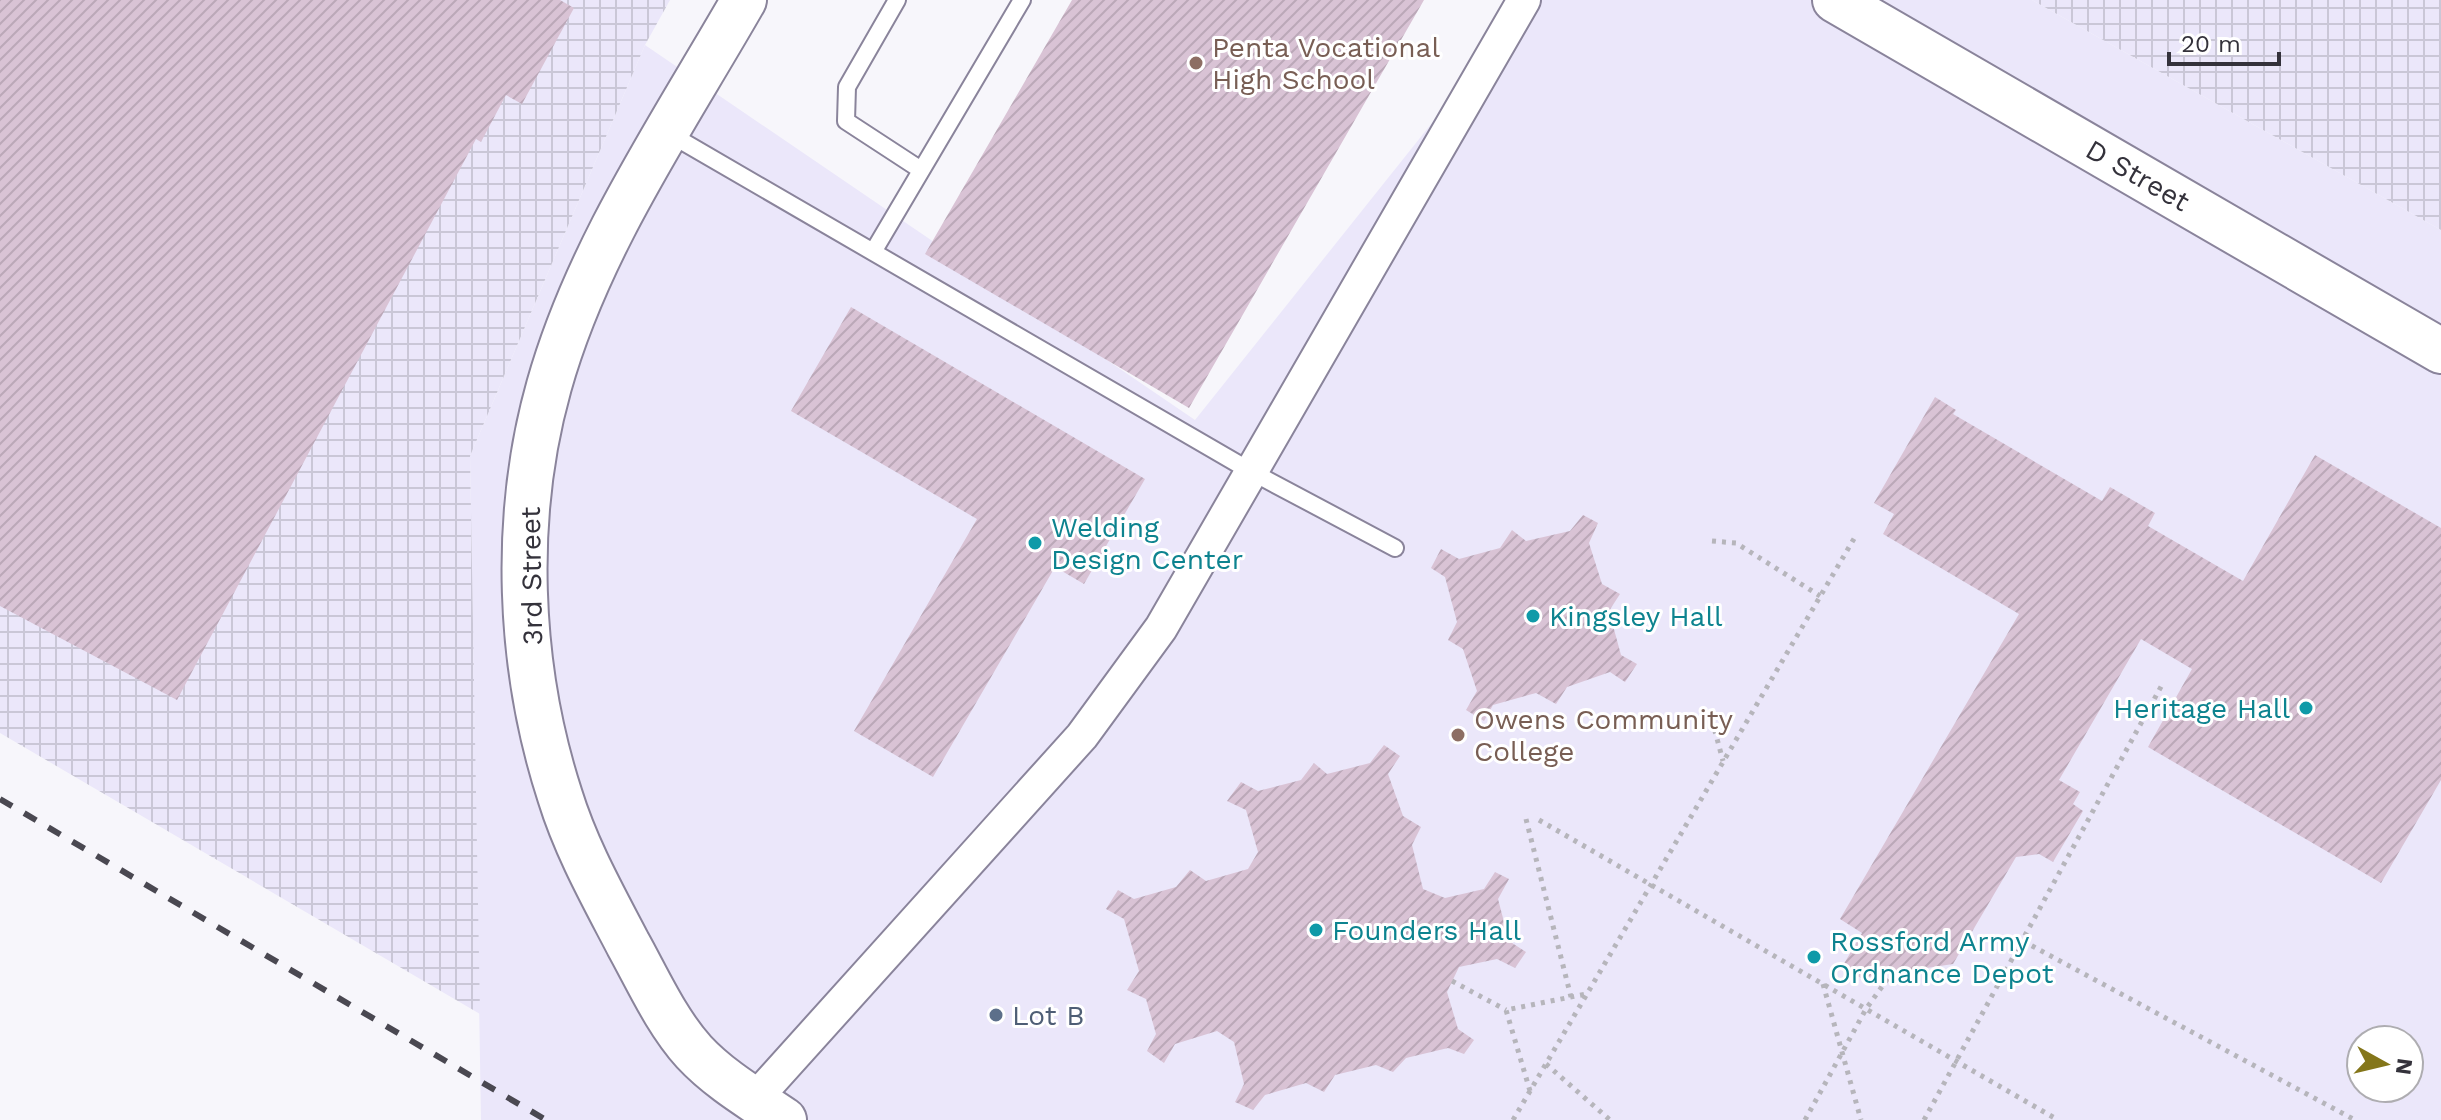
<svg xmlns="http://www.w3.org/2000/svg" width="2441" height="1120" font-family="'Work Sans',sans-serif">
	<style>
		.built { fill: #ebe7fa; fill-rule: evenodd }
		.industrial { fill: url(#industrial-grid) }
		.building { fill: url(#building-hatch) }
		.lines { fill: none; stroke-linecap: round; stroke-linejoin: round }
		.lane-casing { stroke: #8a849b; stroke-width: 20 }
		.street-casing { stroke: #8a849b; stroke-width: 36 }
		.secondary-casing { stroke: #8a849b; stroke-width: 48 }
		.path { stroke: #b6b5bb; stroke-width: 5; stroke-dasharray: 4 6; stroke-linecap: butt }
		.lane { stroke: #fff; stroke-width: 16 }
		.street { stroke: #fff; stroke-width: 32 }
		.secondary { stroke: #fff; stroke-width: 44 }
		.rail { stroke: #4a4851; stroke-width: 6; stroke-dasharray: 14 14; stroke-linecap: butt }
		.education-dot { fill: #8d6e63; stroke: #fff; stroke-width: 3 }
		.culture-dot { fill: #0f9aa8; stroke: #fff; stroke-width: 3 }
		.service-dot { fill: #5c6f8a; stroke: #fff; stroke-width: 3 }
		.labels { text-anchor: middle; stroke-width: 6; stroke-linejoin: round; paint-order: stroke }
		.education-label { font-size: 28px; fill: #785e54; stroke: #fff; text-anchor: start }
		.street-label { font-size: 28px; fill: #34323b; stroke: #fff }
		.culture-label { font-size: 28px; fill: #0d838f; stroke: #fff; text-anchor: start }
		.service-label { font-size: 28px; fill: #4e5e75; stroke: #fff; text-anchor: start }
	</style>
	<defs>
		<pattern id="industrial-grid" width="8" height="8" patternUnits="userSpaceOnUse" patternTransform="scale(2)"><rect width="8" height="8" fill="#ebe7fa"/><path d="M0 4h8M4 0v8" fill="none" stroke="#cac7d7"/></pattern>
		<pattern id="building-hatch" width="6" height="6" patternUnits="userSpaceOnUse" patternTransform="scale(2)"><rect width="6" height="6" fill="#d9c3d5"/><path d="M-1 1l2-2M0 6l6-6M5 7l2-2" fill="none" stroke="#bba8b8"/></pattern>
	</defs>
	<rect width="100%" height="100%" fill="#f7f6fb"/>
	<!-- built -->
	<path class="built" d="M1530 0H2032L2441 230V1120H481L470 456 645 45 1195 420ZM2361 1040H2409V1088H2361Z"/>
	<!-- industrial -->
	<path class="industrial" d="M0 0H670L645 45 470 456 480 1014 0 733Z
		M2032 0H2441V230Z"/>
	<!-- building -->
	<path class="building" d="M0 0H560L574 8 522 104 506 95 481 142 476 139 177 700 0 606Z
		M1072 0H1424L1189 408 925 254Z
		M851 307 1145 479 1084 584 1055 567 933 777 854 731 977 519 791 411Z
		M1935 397 1956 410 1953 414 2102 501 2110 487 2155 513 2148 526 2243 581 2315 455 2441 528V780L2381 883 2148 747 2192 669 2141 639 2059 780 2080 792 2073 804 2083 811 2053 862 2039 854 2016 857 1953 964 1861 978 1842 967 1862 933 1840 919 2019 614 1883 534 1894 514 1874 503Z
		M1583 515 1598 523 1589 543 1602 584 1620 594 1609 611 1621 655 1637 664 1625 682 1610 672 1567 687 1556 704 1536 693 1493 705 1484 721 1466 710 1477 691 1463 649 1448 640 1457 622 1445 577 1431 568 1441 549 1459 559 1500 548 1512 530 1526 541 1570 531Z
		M1384 745 1400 756 1388 774 1403 816 1421 827 1412 845 1423 889 1445 898 1484 889 1495 872 1509 879 1498 899 1509 941 1526 952 1515 968 1497 959 1459 967 1447 992 1458 1029 1474 1040 1464 1054 1448 1048 1406 1058 1393 1072 1376 1065 1335 1075 1324 1092 1306 1083 1265 1095 1253 1110 1235 1102 1244 1084 1234 1042 1217 1031 1175 1044 1164 1063 1147 1051 1156 1034 1146 999 1127 990 1139 971 1124 919 1106 909 1118 890 1134 899 1176 887 1190 870 1206 881 1248 869 1258 852 1246 810 1227 801 1241 782 1258 791 1301 780 1314 763 1327 774 1370 763Z"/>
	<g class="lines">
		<defs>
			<path id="lane" d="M897 0 847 87 846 121 921 170
				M668 133 1252 472 1395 548
				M873 252 1022 0"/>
			<path id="street" d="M754 1100 1082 736 1161 628 1524 0"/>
			<path id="secondary" d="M744 0C673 124 588 247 549 386 512 517 518 667 560 796 576 848 603 896 628 944 648 980 666 1021 694 1052 719 1079 753 1099 784 1120
				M1835 0 2441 351"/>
		</defs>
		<!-- lane casing -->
		<use href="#lane" class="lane-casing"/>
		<!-- street casing -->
		<use href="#street" class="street-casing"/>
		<!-- secondary casing -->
		<use href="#secondary" class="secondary-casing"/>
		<!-- path -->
		<path class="path" d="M1712 541 1736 543 1820 596
			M1712 720 1723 761
			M1526 819 1571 997
			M1539 820 2058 1120
			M2023 941 2355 1120
			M1452 981 1506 1010
			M1823 984 1861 1120
			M1546 1064 1610 1120
			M1530 1091 1506 1010 1586 994
			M1513 1120 1855 537
			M1805 1120 1866 1009 1891 974
			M1924 1120 2163 683"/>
		<!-- lane -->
		<use href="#lane" class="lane"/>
		<!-- street -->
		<use href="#street" class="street"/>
		<!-- secondary -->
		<use href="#secondary" class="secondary"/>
		<!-- rail -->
		<path class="rail" d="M0 799 546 1120"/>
	</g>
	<!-- markers -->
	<g class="education-dot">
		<circle cx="1196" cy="63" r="8"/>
		<circle cx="1458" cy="735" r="8"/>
	</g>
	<g class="culture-dot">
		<circle cx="1035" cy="543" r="8"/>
		<circle cx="1533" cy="616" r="8"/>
		<circle cx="2306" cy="708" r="8"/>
		<circle cx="1316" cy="930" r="8"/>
		<circle cx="1814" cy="957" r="8"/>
	</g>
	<circle class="service-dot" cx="996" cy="1015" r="8"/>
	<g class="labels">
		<!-- education labels -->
		<g class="education-label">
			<text x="1212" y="57">Penta Vocational<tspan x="1212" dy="32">High School</tspan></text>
			<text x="1474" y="729">Owens Community<tspan x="1474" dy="32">College</tspan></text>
		</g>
		<!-- street labels -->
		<g class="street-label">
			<text transform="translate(2138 175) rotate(30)" y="10">D Street</text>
			<text transform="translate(531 576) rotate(-91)" y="10">3rd Street</text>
		</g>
		<!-- culture labels -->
		<g class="culture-label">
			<text x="1051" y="537">Welding<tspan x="1051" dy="32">Design Center</tspan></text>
			<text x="1549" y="626">Kingsley Hall</text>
			<text x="2290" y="718" text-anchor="end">Heritage Hall</text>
			<text x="1332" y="940">Founders Hall</text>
			<text x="1830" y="951">Rossford Army<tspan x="1830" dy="32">Ordnance Depot</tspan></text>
		</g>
		<!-- service labels -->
		<g class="service-label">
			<text x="1012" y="1025">Lot B</text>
		</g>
	</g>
	<!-- north arrow -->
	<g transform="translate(2385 1064) rotate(98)"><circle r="38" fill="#ffffff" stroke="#aeadb1" stroke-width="2"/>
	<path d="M0-6L14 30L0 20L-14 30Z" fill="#84761a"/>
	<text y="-12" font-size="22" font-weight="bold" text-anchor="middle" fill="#34323b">N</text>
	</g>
	<!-- scale -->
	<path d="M2169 52v12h110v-12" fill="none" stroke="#34323b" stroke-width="4"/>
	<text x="2181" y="52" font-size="24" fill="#34323b" stroke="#ffffff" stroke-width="6" paint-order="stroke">20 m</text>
</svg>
